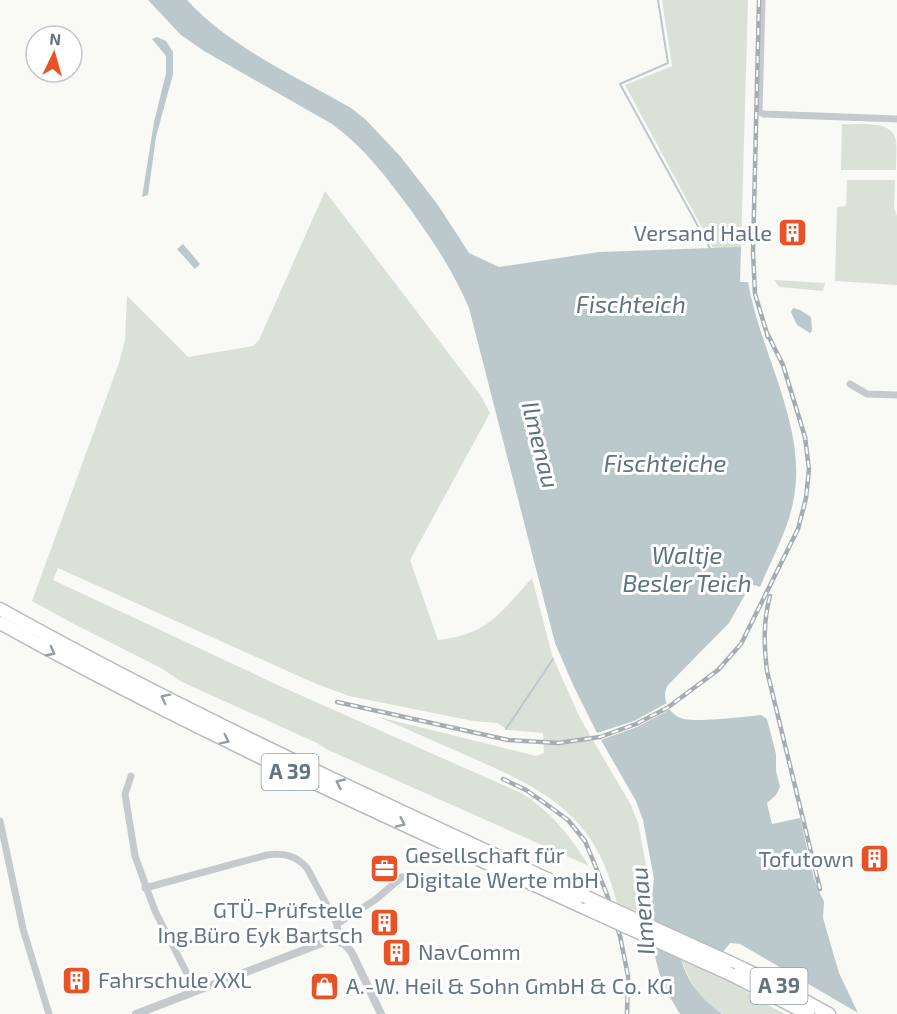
<svg xmlns="http://www.w3.org/2000/svg" width="897" height="1014" font-family="'Exo 2',sans-serif">
	<style>
		.green { fill: #dae1d7 }
		.water { fill: #bcc9cc }
		.pier { fill: #f9f9f6 }
		.lines { fill: none; stroke-linecap: round; stroke-linejoin: round }
		.stream { stroke: #bcc9cc; stroke-width: 2 }
		.motorway-casing { stroke: #b9bcbf; stroke-width: 15 }
		.minor { stroke: #c6cacd; stroke-width: 7 }
		.tertiary { stroke: #c6cacd; stroke-width: 8 }
		.motorway { stroke: #fff; stroke-width: 12 }
		.rail-casing { stroke: #a6adb2; stroke-width: 4.5 }
		.rail { stroke: #fff; stroke-width: 2; stroke-dasharray: 7; stroke-linecap: butt }
		.motorway-bridge-casing { stroke: #b9bcbf; stroke-width: 15; stroke-linecap: butt }
		.motorway-bridge { stroke: #fff; stroke-width: 12 }
		.oneway { stroke: #929ea8 }
		.labels { text-anchor: middle; stroke-width: 6; stroke-linejoin: round; paint-order: stroke }
		.shield { fill: #fff; stroke: #929ea8; stroke-width: 1.5 }
		.shield-label { font-size: 21px; font-weight: bold; fill: #637582 }
		.poi-label { font-size: 22px; fill: #637582; stroke: #fff; text-anchor: start }
		.water-label { font-size: 24px; font-style: italic; fill: #5e747c; stroke: #fff }
	</style>
	<rect width="100%" height="100%" fill="#f9f9f6"/>
	<!-- green -->
	<path class="green" d="M662 0H748L741 247 670 682C663 693 663 700 670 710L766 803 740 944 499 268 714 250 625 85 672 66Z
		M842 124C859 125 893 119 896 141 897 150 896 161 896 170H841Z
		M847 180H895L894 208 897 216V285L835 281 837 207 846 206Z
		M325 191 481 396 490 413 410 560 438 640C489 634 500 613 532 578L552 655 562 678 580 718 631 805 638 823 649 880 644 915 617 903C610 877 601 851 583 829 553 792 510 775 468 756 438 743 409 730 379 717L536 756 544 753 543 733 508 730 497 723 473 721 349 696 314 683 58 568 53 580 282 687 521 793C552 812 570 836 589 866L326 749 317 743 182 682 161 668 70 622 32 601 119 363 125 340 127 296 188 357 253 346 259 340Z
		M774 280 825 283 823 291 779 287Z
		M681 959 733 982 762 1002 785 1014C772 1014 733 1014 723 1014 702 1007 689 978 681 959Z"/>
	<!-- water -->
	<path class="water" d="M148 0H187C231 48 294 75 351 108L365 119 400 156 438 205 469 253 499 267 599 252 741 247 740 282H748C760 352 807 427 794 497 789 529 772 558 760 587L751 584 729 623 667 686C661 699 669 716 684 719 701 722 743 717 761 715L767 719 776 754V771L780 787 776 795 767 803 772 824 800 818 814 879 824 902 823 918 839 973 858 1013 740 944 730 943 723 952 678 931C677 966 693 994 722 1014H680L662 984 653 949 651 905 654 879 643 820 636 801 597 733 574 687 555 643 469 308C452 269 435 244 410 209 387 178 364 147 332 124L204 51 181 35Z
		M157 37 166 41 173 52V74L156 137 148 195 142 197 154 122 166 73V56L152 39Z
		M183 244 200 264 195 269 177 249Z
		M793 308 800 310 811 317 812 331 810 333 797 325 791 312Z"/>
	<!-- pier -->
	<path class="pier" d="M669 702 673 708 637 727 598 741 594 734 634 721Z"/>
	<g class="lines">
		<!-- stream -->
		<path class="stream" d="M658 0 668 63 620 84 711 250
			M506 729 553 659"/>
		<defs>
			<path id="motorway" d="M0 609C189 715 387 805 584 896
				M0 623C190 729 389 818 587 909
				M729 962 765 979 829 1014
				M732 975 808 1014"/>
		</defs>
		<!-- motorway casing -->
		<use href="#motorway" class="motorway-casing"/>
		<!-- minor -->
		<path class="minor" d="M762 0 759 112 764 114 897 119
			M850 384 867 394 897 395
			M131 776 125 794 135 856 155 911 196 991
			M0 821 23 929 49 1014
			M145 888 267 855C283 853 296 855 307 868L337 924 339 941
			M337 924 375 900 402 877"/>
		<!-- tertiary -->
		<path class="tertiary" d="M136 1014 330 940C341 941 346 944 352 953L381 1014"/>
		<!-- motorway -->
		<use href="#motorway" class="motorway"/>
		<defs>
			<path id="rail" d="M759 0 753 252 755 294 768 337
				M770 596C763 622 764 645 767 671L820 889
				M337 702 508 740 558 743 600 737 636 724 667 708 718 670 741 644 798 529 806 498 809 469 805 437 783 365 766 331
				M503 779 526 790 546 804 568 820 585 841 606 892 620 936 628 976 627 1014"/>
		</defs>
		<!-- rail casing -->
		<use href="#rail" class="rail-casing"/>
		<!-- rail -->
		<use href="#rail" class="rail"/>
		<defs>
			<path id="motorway-bridge" d="M584 896 729 962
				M587 909 732 975"/>
		</defs>
		<!-- motorway-bridge casing -->
		<use href="#motorway-bridge" class="motorway-bridge-casing"/>
		<!-- motorway-bridge -->
		<use href="#motorway-bridge" class="motorway-bridge"/>
	</g>
	<!-- one-way arrows -->
	<defs><path id="oneway-chevron" d="M-2-3.5L2.5 0L-2 3.5" fill="none" stroke-width="1.6" stroke-linecap="round" stroke-linejoin="round" transform="scale(1.5)"/></defs>
	<g class="oneway">
		<use href="#oneway-chevron" transform="translate(51 652) rotate(28)"/>
		<use href="#oneway-chevron" transform="translate(165 698) rotate(-153)"/>
		<use href="#oneway-chevron" transform="translate(225 740) rotate(26)"/>
		<use href="#oneway-chevron" transform="translate(340 783) rotate(-155)"/>
		<use href="#oneway-chevron" transform="translate(401 823) rotate(25)"/>
	</g>
	<!-- icons -->
	<defs>
		<symbol id="building-square" viewBox="-11 -11 22 22"><rect x="-9" y="-9" width="18" height="18" rx="4" fill="#e85227" stroke="#fff"/><path d="M-4-6H4V6H1V3H-1V6H-4ZM-2.5-4.3h1.7v1.8h-1.7ZM.8-4.3h1.7v1.8H.8ZM-2.5-1h1.7V.8h-1.7ZM.8-1h1.7V.8H.8Z" fill="#fff"/></symbol>
		<symbol id="office-square" viewBox="-11 -11 22 22"><rect x="-9" y="-9" width="18" height="18" rx="4" fill="#e85227" stroke="#fff"/><path d="M-6-3h4V-5.5h4V-3h4V5H-6ZM-1-4.5V-3h2v-1.5ZM-6 0V1H6V0Z" fill="#fff"/></symbol>
		<symbol id="shop-square" viewBox="-11 -11 22 22"><rect x="-9" y="-9" width="18" height="18" rx="4" fill="#e85227" stroke="#fff"/><path d="M-5-2.5h2.3a2.7 3.5 0 0 1 5.4 0H5L5.5 6h-11ZM-1.5-2.5h3a1.5 2.3 0 0 0-3 0Z" fill="#fff"/></symbol>
	</defs>
	<g fill-rule="evenodd">
		<use href="#building-square" x="776" y="216" width="33" height="33"/>
		<use href="#building-square" x="858" y="842" width="33" height="33"/>
		<use href="#office-square" x="368" y="852" width="33" height="33"/>
		<use href="#building-square" x="368" y="906" width="33" height="33"/>
		<use href="#building-square" x="380" y="936" width="33" height="33"/>
		<use href="#building-square" x="60" y="964" width="33" height="33"/>
		<use href="#shop-square" x="308" y="970" width="33" height="33"/>
	</g>
	<g class="labels">
		<!-- shield labels -->
		<g class="shield">
			<rect x="261.5" y="754" width="57" height="36" rx="4.5"/>
			<rect x="750.5" y="968" width="57" height="36" rx="4.5"/>
		</g>
		<g class="shield-label">
			<text x="290" y="779">A 39</text>
			<text x="779" y="993">A 39</text>
		</g>
		<!-- poi labels -->
		<g class="poi-label">
			<text x="772" y="241" text-anchor="end">Versand Halle</text>
			<text x="405" y="863">Gesellschaft für<tspan x="405" dy="25">Digitale Werte mbH</tspan></text>
			<text x="854" y="867" text-anchor="end">Tofutown</text>
			<text x="363" y="918" text-anchor="end">GTÜ-Prüfstelle<tspan x="363" dy="25">Ing.Büro Eyk Bartsch</tspan></text>
			<text x="418" y="960">NavComm</text>
			<text x="98" y="988">Fahrschule XXL</text>
			<text x="346" y="994">A.-W. Heil &amp; Sohn GmbH &amp; Co. KG</text>
		</g>
		<!-- water labels -->
		<g class="water-label">
			<text x="631" y="313">Fischteich</text>
			<text transform="translate(540 445) rotate(76)" y="8">Ilmenau</text>
			<text x="665" y="472">Fischteiche</text>
			<text x="687" y="564">Waltje<tspan x="687" dy="28">Besler Teich</tspan></text>
			<text transform="translate(643 911) rotate(-95)" y="8">Ilmenau</text>
		</g>
	</g>
	<!-- north arrow -->
	<g transform="translate(54 54) rotate(5)"><circle r="28" fill="#ffffff" stroke="#c1c8cd" stroke-width="1.5"/>
	<path d="M0-4.5L10 22L0 15L-10 22Z" fill="#e85227"/>
	<text y="-9" font-size="16" font-weight="bold" text-anchor="middle" fill="#637582">N</text>
	</g>
</svg>
